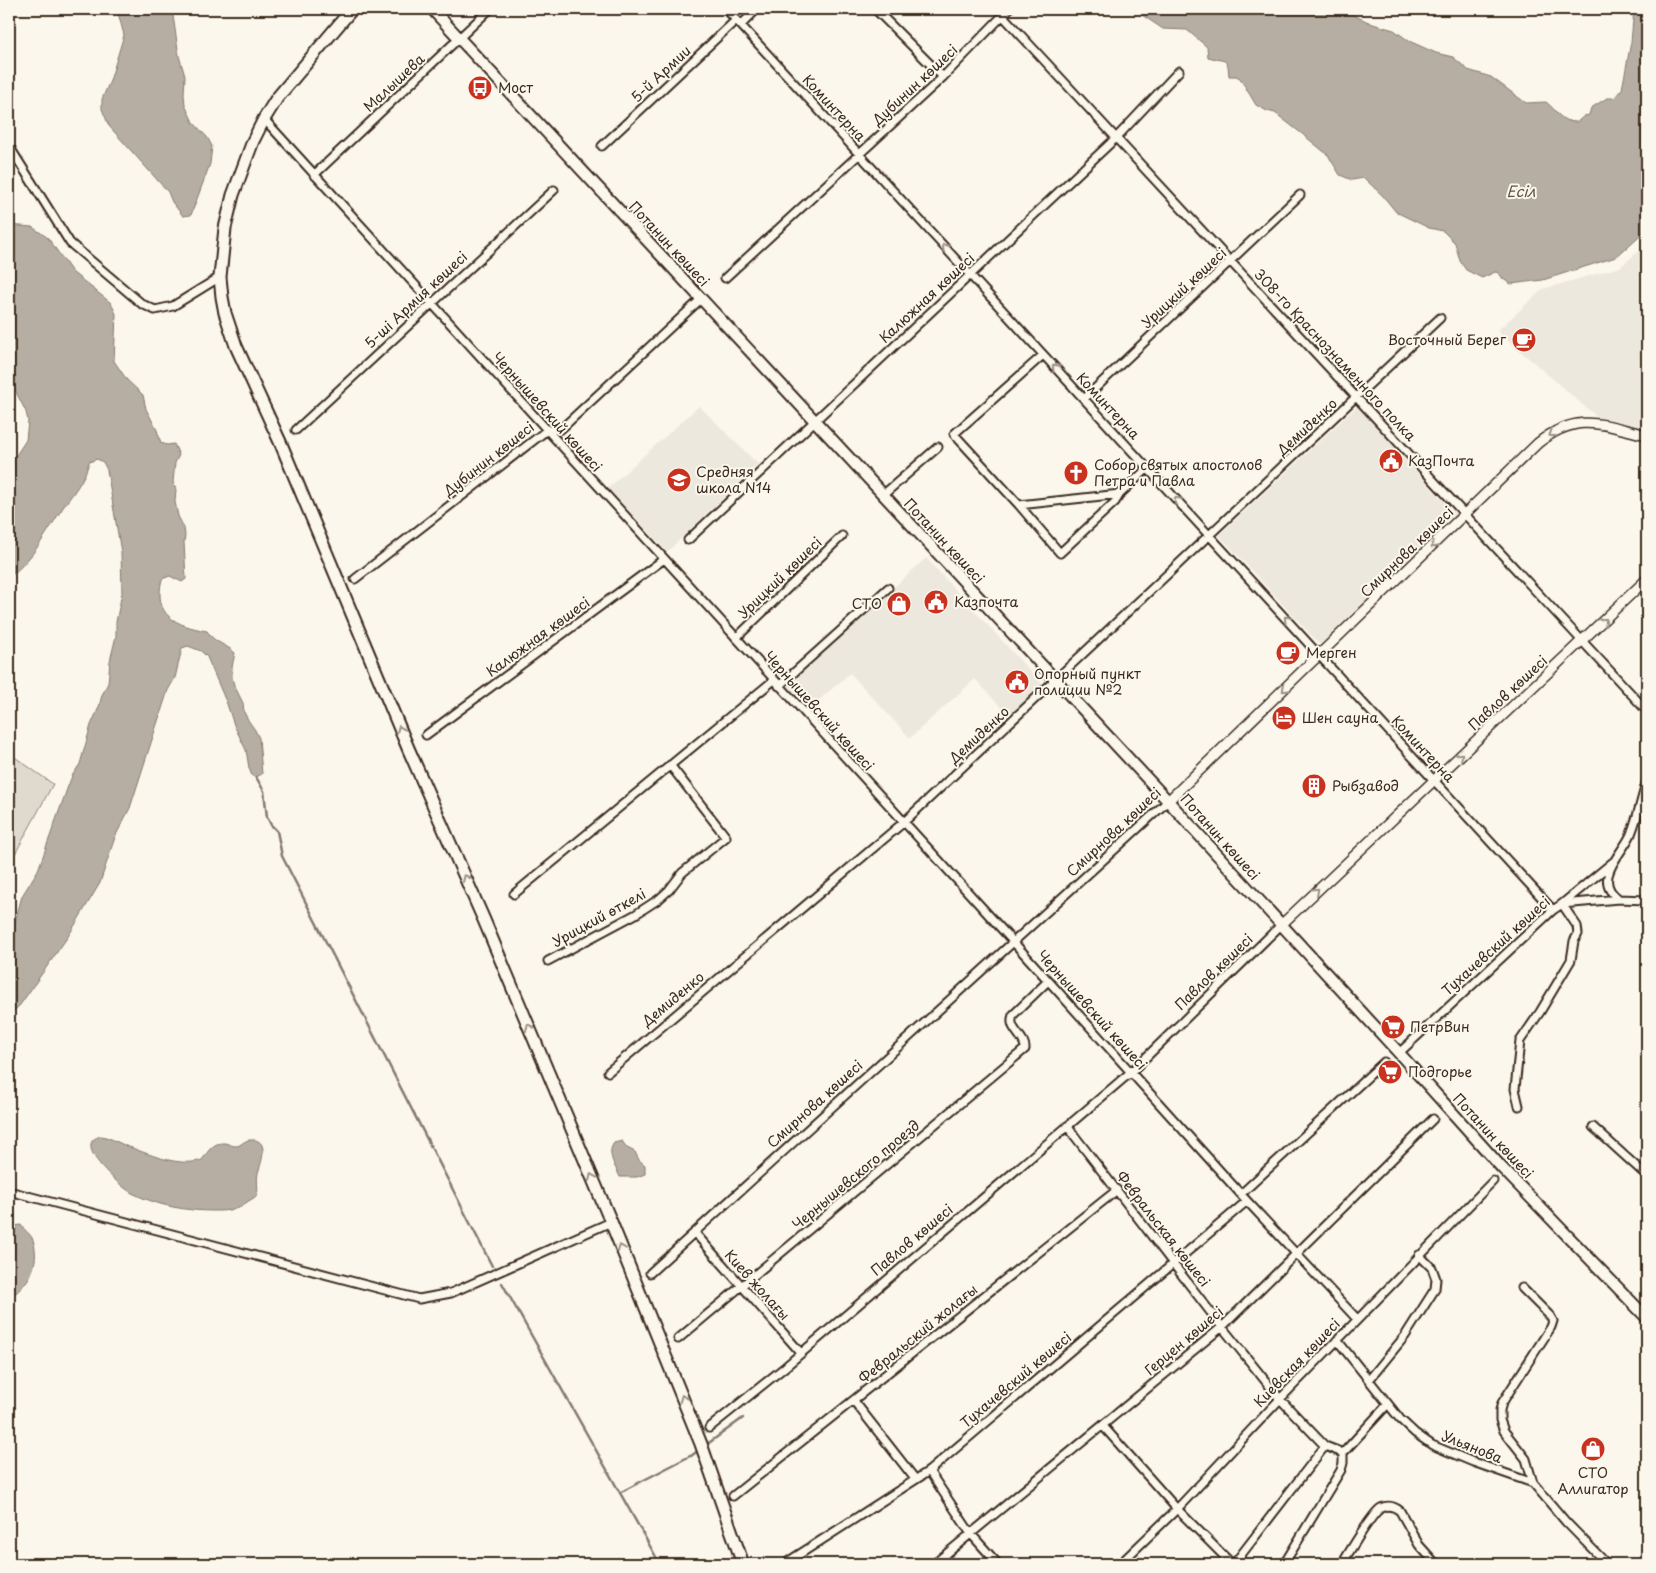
<svg xmlns="http://www.w3.org/2000/svg" width="1656" height="1573" font-family="'Playpen Sans',sans-serif">
	<style>
		.built { fill: #ede8dd }
		.green { fill: #dfd9ce; stroke: #8d8276 }
		.water { fill: #b6aea2; stroke: #85796d }
		.lines { fill: none; stroke-linecap: round; stroke-linejoin: round }
		.stream { stroke: #85796d; stroke-width: 2.5 }
		.minor-casing { stroke: #3b2a1e; stroke-width: 11 }
		.tertiary-casing { stroke: #3b2a1e; stroke-width: 12 }
		.secondary-casing { stroke: #3b2a1e; stroke-width: 14 }
		.trunk-casing { stroke: #3b2a1e; stroke-width: 15 }
		.minor { stroke: #fbf7ec; stroke-width: 7 }
		.tertiary { stroke: #fbf7ec; stroke-width: 9 }
		.secondary { stroke: #fbf7ec; stroke-width: 10 }
		.trunk { stroke: #fbf7ec; stroke-width: 11 }
		.oneway { stroke: #9b9085 }
		.labels { text-anchor: middle; stroke-width: 4; stroke-linejoin: round; paint-order: stroke }
		.street-label { font-size: 14px; fill: #3b2a1e; stroke: #fbf7ec }
		.poi-label { font-size: 14px; fill: #3b2a1e; stroke: #fbf7ec; text-anchor: start }
		.water-label { font-size: 15px; font-style: italic; fill: #605246; stroke: #fbf7ec }
	</style>
	<rect width="100%" height="100%" fill="#fbf7ec"/>
	<filter id="ink" filterUnits="userSpaceOnUse"><feTurbulence type="fractalNoise" baseFrequency=".02" numOctaves="2"/><feDisplacementMap in="SourceGraphic" scale="10" xChannelSelector="R" yChannelSelector="G"/><feConvolveMatrix kernelMatrix="1 2 1 2 8 2 1 2 1" color-interpolation-filters="sRGB"/></filter>
	<g filter="url(#ink)">
		<!-- built -->
		<path class="built" d="M1647 244V428L1598 418 1497 331 1543 289 1620 267Z
			M699 406 758 464 667 552 608 488Z
			M1357 406 1455 514 1320 645 1219 535Z
			M926 558 1042 684 1009 716 975 679 910 738 850 673 810 708 788 685Z"/>
		<!-- green -->
		<path class="green" d="M9 753 53 784 9 865Z"/>
		<!-- water -->
		<path class="water" d="M117 9H172L179 56 185 76 184 94 185 105 193 122 207 137 212 146 210 164 191 215 183 216 172 202 168 192 109 126 102 109V99L110 81 124 35Z
			M1133 9H1347L1351 14 1373 24 1394 30 1409 41 1436 53 1453 57 1468 70 1491 77 1526 103 1546 102C1559 112 1559 122 1577 122L1584 116 1589 115 1591 108 1607 98H1614L1622 89 1631 42 1634 9H1647V229L1616 257 1543 280 1511 284 1503 279 1499 273 1495 272 1482 278 1466 270 1460 261 1455 243 1443 231 1429 228 1396 212 1383 196 1364 178 1352 180 1340 175 1328 155 1301 133 1275 113 1267 111 1256 105 1240 78 1236 76H1229L1228 66 1225 61 1208 57 1207 47 1187 30 1163 29Z
			M9 225 32 227 41 233 48 238 72 272 111 303 116 314 114 361 127 380 143 395 146 409 157 430 161 443 167 445 174 444 179 455 175 463 173 482 176 489 175 502 178 516 184 528 185 535 184 542 186 579 182 582 170 576 162 579C153 616 175 625 207 631 215 644 225 643 235 653L232 667V677L234 685 243 703 244 712 248 720 255 730 259 738 262 774 256 777 252 776 249 768 246 750 234 725 227 704 207 657 201 651 188 646 182 648 175 678 168 690 130 808 115 837 100 883 69 935 20 1005 9 1016V931L15 922 22 896 38 870 67 789 72 776 80 764 91 725 99 707 102 695 108 683 110 661 116 636V622L122 593 121 552 107 470 103 462 97 459 89 462C85 479 74 492 64 506 47 531 34 559 9 577V466L26 440 28 421 26 412 9 378Z
			M102 1136C111 1138 117 1142 124 1145 146 1153 179 1168 202 1160 208 1152 212 1142 225 1143 229 1144 232 1146 236 1146 241 1146 244 1140 250 1140 271 1138 261 1163 258 1173 256 1181 259 1189 257 1196 249 1200 242 1207 233 1209 228 1211 220 1211 214 1211 186 1211 158 1206 132 1193 121 1187 68 1142 102 1136Z
			M622 1141 627 1148 635 1152 639 1160 645 1165V1174L637 1177H620C615 1166 606 1153 614 1143Z
			M12 1220 14 1226 21 1225C24 1230 31 1234 33 1240 41 1264 28 1286 9 1298V1221Z"/>
		<g class="lines">
			<!-- stream -->
			<path class="stream" d="M256 777 264 791 267 817 271 825 277 831 282 856 492 1266
				M502 1283 660 1564
				M706 1445 743 1418
				M691 1456 699 1450
				M621 1492 690 1456
				M777 1564 788 1558"/>
			<defs>
				<path id="minor" d="M726 9 1553 910
					M875 9 943 77
					M1004 17 1647 711
					M741 25 757 9
					M264 119 1017 946 1247 1201 1357 1319
					M9 146 70 243 142 304 155 310 173 306 220 277
					M602 146 736 20
					M314 175 490 9
					M725 278 943 77 1009 9
					M1043 355 954 434 1019 505 1120 494 1148 468
					M1084 399 1300 195
					M296 430 554 190
					M883 495 938 447
					M1019 505 1060 553 1115 502 1120 494
					M688 540 1116 138 1179 71
					M355 579 547 430 561 429 701 299
					M736 638 842 536
					M779 686 888 588
					M426 735 664 559
					M514 894 774 680
					M1619 899C1590 880 1624 852 1631 834 1638 816 1642 798 1647 780
					M1562 904 1619 899 1647 900
					M548 961 636 914 659 899 669 890 682 873 726 837 670 765
					M1399 1053 1553 910 1562 904 1613 862
					M608 1072 904 822 1440 318
					M1519 1106 1515 1089 1520 1041 1540 1012 1571 960 1574 941 1578 934 1577 926 1562 904
					M1067 1126 1222 1327 1280 1399 1325 1446 1343 1453
					M1593 1127 1647 1176
					M9 1191 419 1299 451 1293 611 1222
					M1241 1194 1384 1062
					M695 1233 801 1353
					M650 1273 1168 801
					M1522 1288 1550 1316 1553 1321 1551 1327 1502 1403 1500 1410V1420L1504 1431 1526 1459 1533 1483
					M678 1339 1025 1049C1026 1036 1007 1030 1013 1015L1048 981
					M1337 1340 1400 1419 1415 1433 1432 1445 1473 1462 1533 1483 1566 1522 1607 1564
					M1369 1380 1405 1336 1435 1289 1436 1279 1432 1268 1419 1255
					M854 1401 915 1479
					M1103 1426 1177 1509 1232 1564
					M709 1428 785 1367 1131 1072 1281 925
					M929 1471 971 1534 998 1564
					M733 1496 1117 1190
					M789 1561 929 1471 1247 1201
					M934 1564 1222 1327 1433 1119
					M1120 1564 1177 1509 1280 1399 1493 1181
					M1234 1564 1325 1446
					M1284 1564 1341 1470 1343 1463V1453L1388 1404
					M1342 1564C1348 1554 1373 1512 1381 1508 1387 1505 1394 1506 1400 1511L1419 1545 1436 1564"/>
				<path id="tertiary" d="M1168 801 1538 443C1579 411 1602 425 1647 435
					M1281 925 1647 579"/>
				<path id="secondary" d="M432 9 1168 801 1399 1053 1502 1168 1647 1318"/>
				<path id="trunk" d="M352 9 277 98 264 119 253 141 233 195 225 228 220 277 222 297 225 313 236 346 281 444 408 748 484 920 611 1222 701 1444 743 1564"/>
			</defs>
			<!-- minor casing -->
			<use href="#minor" class="minor-casing"/>
			<!-- tertiary casing -->
			<use href="#tertiary" class="tertiary-casing"/>
			<!-- secondary casing -->
			<use href="#secondary" class="secondary-casing"/>
			<!-- trunk casing -->
			<use href="#trunk" class="trunk-casing"/>
			<!-- minor -->
			<use href="#minor" class="minor"/>
			<!-- tertiary -->
			<use href="#tertiary" class="tertiary"/>
			<!-- secondary -->
			<use href="#secondary" class="secondary"/>
			<!-- trunk -->
			<use href="#trunk" class="trunk"/>
		</g>
		<!-- one-way arrows -->
		<defs><path id="oneway-chevron" d="M-2-3.5L2.5 0L-2 3.5" fill="none" stroke-width="1.6" stroke-linecap="round" stroke-linejoin="round" transform="scale(1.25)"/></defs>
		<g class="oneway">
			<use href="#oneway-chevron" transform="translate(945 247) rotate(-133)"/>
			<use href="#oneway-chevron" transform="translate(1055 367) rotate(-133)"/>
			<use href="#oneway-chevron" transform="translate(1552 434) rotate(147)"/>
			<use href="#oneway-chevron" transform="translate(1177 500) rotate(-133)"/>
			<use href="#oneway-chevron" transform="translate(1434 545) rotate(136)"/>
			<use href="#oneway-chevron" transform="translate(1287 619) rotate(-133)"/>
			<use href="#oneway-chevron" transform="translate(1604 621) rotate(-44)"/>
			<use href="#oneway-chevron" transform="translate(1285 689) rotate(136)"/>
			<use href="#oneway-chevron" transform="translate(400 729) rotate(-113)"/>
			<use href="#oneway-chevron" transform="translate(1460 756) rotate(-43)"/>
			<use href="#oneway-chevron" transform="translate(466 878) rotate(-114)"/>
			<use href="#oneway-chevron" transform="translate(1316 891) rotate(-43)"/>
			<use href="#oneway-chevron" transform="translate(529 1027) rotate(-113)"/>
			<use href="#oneway-chevron" transform="translate(592 1177) rotate(-113)"/>
			<use href="#oneway-chevron" transform="translate(621 1248) rotate(-112)"/>
			<use href="#oneway-chevron" transform="translate(683 1398) rotate(-112)"/>
		</g>
	</g>
	<!-- icons -->
	<defs>
		<symbol id="bus-disc" viewBox="-11 -11 22 22"><circle r="9.5" fill="#c8321e" stroke="#fbf7ec"/><path d="M-5-6H5V4H4V6H2V4H-2V6H-4V4H-5ZM-3.5-4V0h7V-4ZM-3.5 1.2v1.5H-2V1.2ZM2 1.2v1.5H3.5V1.2Z" fill="#fff"/></symbol>
		<symbol id="cafe-disc" viewBox="-11 -11 22 22"><circle r="9.5" fill="#c8321e" stroke="#fbf7ec"/><path d="M-5.5-4.5H6V0H3Q3 3.5 0 3.5H-2.5Q-5.5 3.5-5.5 0ZM3-3.2v2h1.7v-2ZM-6 4.5H4V6H-6Z" fill="#fff"/></symbol>
		<symbol id="civic-disc" viewBox="-11 -11 22 22"><circle r="9.5" fill="#c8321e" stroke="#fbf7ec"/><path d="M-.6-6.5H3V-4.5H.6V-3L4-1V1h2V6H-6V1h2V-1L-.6-3ZM-1.2 2.5V6h2.4V2.5Z" fill="#fff"/></symbol>
		<symbol id="church-disc" viewBox="-11 -11 22 22"><circle r="9.5" fill="#c8321e" stroke="#fbf7ec"/><path d="M-1.2-6h2.4v3.5h3.3v2.4h-3.3V6h-2.4V-.1h-3.3v-2.4h3.3Z" fill="#fff"/></symbol>
		<symbol id="school-disc" viewBox="-11 -11 22 22"><circle r="9.5" fill="#c8321e" stroke="#fbf7ec"/><path d="M0-5L7-2L0 1L-7-2ZM-4 1L0 2.5L4 1V4Q0 6-4 4Z" fill="#fff"/></symbol>
		<symbol id="shop-disc" viewBox="-11 -11 22 22"><circle r="9.5" fill="#c8321e" stroke="#fbf7ec"/><path d="M-5-2.5h2.3a2.7 3.5 0 0 1 5.4 0H5L5.5 6h-11ZM-1.5-2.5h3a1.5 2.3 0 0 0-3 0Z" fill="#fff"/></symbol>
		<symbol id="hotel-disc" viewBox="-11 -11 22 22"><circle r="9.5" fill="#c8321e" stroke="#fbf7ec"/><path d="M-6-4.5h1.5V1H6V5H4.5V3h-9V5H-6ZM-4 0a1.8 1.8 0 1 1 3.6 0ZM.5 0V-2.5h3Q6-2.5 6 0Z" fill="#fff"/></symbol>
		<symbol id="building-disc" viewBox="-11 -11 22 22"><circle r="9.5" fill="#c8321e" stroke="#fbf7ec"/><path d="M-4-6H4V6H1V3H-1V6H-4ZM-2.5-4.3h1.7v1.8h-1.7ZM.8-4.3h1.7v1.8H.8ZM-2.5-1h1.7V.8h-1.7ZM.8-1h1.7V.8H.8Z" fill="#fff"/></symbol>
		<symbol id="supermarket-disc" viewBox="-11 -11 22 22"><circle r="9.5" fill="#c8321e" stroke="#fbf7ec"/><path d="M-6-5.5h2.5l.6 2H6L4.5 2H-2.5L-4.4-4H-6ZM-1.5 3.2a1.3 1.3 0 1 0 .1 0ZM3 3.2a1.3 1.3 0 1 0 .1 0Z" fill="#fff"/></symbol>
	</defs>
	<g fill-rule="evenodd">
		<use href="#bus-disc" x="466" y="74" width="28" height="28"/>
		<use href="#cafe-disc" x="1510" y="326" width="28" height="28"/>
		<use href="#civic-disc" x="1377" y="447" width="28" height="28"/>
		<use href="#church-disc" x="1062" y="459" width="28" height="28"/>
		<use href="#school-disc" x="665" y="466" width="28" height="28"/>
		<use href="#civic-disc" x="922" y="588" width="28" height="28"/>
		<use href="#shop-disc" x="885" y="590" width="28" height="28"/>
		<use href="#cafe-disc" x="1274" y="639" width="28" height="28"/>
		<use href="#civic-disc" x="1003" y="668" width="28" height="28"/>
		<use href="#hotel-disc" x="1270" y="704" width="28" height="28"/>
		<use href="#building-disc" x="1300" y="772" width="28" height="28"/>
		<use href="#supermarket-disc" x="1379" y="1013" width="28" height="28"/>
		<use href="#supermarket-disc" x="1376" y="1058" width="28" height="28"/>
		<use href="#shop-disc" x="1579" y="1435" width="28" height="28"/>
	</g>
	<g class="labels">
		<!-- street labels -->
		<g class="street-label">
			<text transform="translate(661 74) rotate(-43)" y="5">5-й Армии</text>
			<text transform="translate(394 83) rotate(-43)" y="5">Малышева</text>
			<text transform="translate(915 85) rotate(-43)" y="5">Дубинин көшесі</text>
			<text transform="translate(834 108) rotate(47)" y="5">Коминтерна</text>
			<text transform="translate(669 244) rotate(47)" y="5">Потанин көшесі</text>
			<text transform="translate(1184 288) rotate(-43)" y="5">Урицкий көшесі</text>
			<text transform="translate(927 298) rotate(-43)" y="5">Калюжная көшесі</text>
			<text transform="translate(416 300) rotate(-43)" y="5">5-ші Армия көшесі</text>
			<text transform="translate(1335 355) rotate(47)" y="5">308-го Краснознаменного полка</text>
			<text transform="translate(1108 406) rotate(47)" y="5">Коминтерна</text>
			<text transform="translate(547 412) rotate(48)" y="5">Чернышевский көшесі</text>
			<text transform="translate(1307 427) rotate(-43)" y="5">Демиденко</text>
			<text transform="translate(489 459) rotate(-38)" y="5">Дубинин көшесі</text>
			<text transform="translate(944 541) rotate(47)" y="5">Потанин көшесі</text>
			<text transform="translate(1407 552) rotate(-44)" y="5">Смирнова көшесі</text>
			<text transform="translate(780 578) rotate(-44)" y="5">Урицкий көшесі</text>
			<text transform="translate(538 637) rotate(-36)" y="5">Калюжная көшесі</text>
			<text transform="translate(1508 693) rotate(-43)" y="5">Павлов көшесі</text>
			<text transform="translate(819 711) rotate(48)" y="5">Чернышевский көшесі</text>
			<text transform="translate(979 735) rotate(-43)" y="5">Демиденко</text>
			<text transform="translate(1423 749) rotate(47)" y="5">Коминтерна</text>
			<text transform="translate(1114 832) rotate(-43)" y="5">Смирнова көшесі</text>
			<text transform="translate(1220 837) rotate(48)" y="5">Потанин көшесі</text>
			<text transform="translate(599 918) rotate(-29)" y="5">Урицкий өткелі</text>
			<text transform="translate(1496 946) rotate(-42)" y="5">Тухачевский көшесі</text>
			<text transform="translate(1214 972) rotate(-44)" y="5">Павлов көшесі</text>
			<text transform="translate(673 999) rotate(-40)" y="5">Демиденко</text>
			<text transform="translate(1092 1010) rotate(48)" y="5">Чернышевский көшесі</text>
			<text transform="translate(815 1104) rotate(-42)" y="5">Смирнова көшесі</text>
			<text transform="translate(1493 1136) rotate(47)" y="5">Потанин көшесі</text>
			<text transform="translate(856 1175) rotate(-40)" y="5">Чернышевского проезд</text>
			<text transform="translate(1163 1229) rotate(52)" y="5">Февральская көшесі</text>
			<text transform="translate(912 1240) rotate(-40)" y="5">Павлов көшесі</text>
			<text transform="translate(757 1285) rotate(48)" y="5">Киев жолағы</text>
			<text transform="translate(918 1334) rotate(-39)" y="5">Февральский жолағы</text>
			<text transform="translate(1184 1341) rotate(-40)" y="5">Герцен көшесі</text>
			<text transform="translate(1297 1363) rotate(-46)" y="5">Киевская көшесі</text>
			<text transform="translate(1016 1380) rotate(-40)" y="5">Тухачевский көшесі</text>
			<text transform="translate(1472 1447) rotate(22)" y="5">Ульянова</text>
		</g>
		<!-- poi labels -->
		<g class="poi-label">
			<text x="498" y="93">Мост</text>
			<text x="1506" y="345" text-anchor="end">Восточный Берег</text>
			<text x="1408" y="466">КазПочта</text>
			<text x="1094" y="470">Собор святых апостолов<tspan x="1094" dy="16">Петра и Павла</tspan></text>
			<text x="696" y="477">Средняя<tspan x="696" dy="16">школа N14</tspan></text>
			<text x="954" y="607">Казпочта</text>
			<text x="882" y="609" text-anchor="end">СТО</text>
			<text x="1306" y="658">Мерген</text>
			<text x="1034" y="679">Опорный пункт<tspan x="1034" dy="16">полиции №2</tspan></text>
			<text x="1302" y="723">Шен сауна</text>
			<text x="1332" y="791">Рыбзавод</text>
			<text x="1410" y="1032">ПетрВин</text>
			<text x="1408" y="1077">Подгорье</text>
			<text x="1593" y="1478" text-anchor="middle">СТО<tspan x="1593" dy="16">Аллигатор</tspan></text>
		</g>
		<!-- water labels -->
		<g class="water-label">
			<text x="1521" y="197">Есіл</text>
		</g>
	</g>
	<!-- margin -->
	<rect width="1656" height="1573" fill="none" stroke="#fbf7ec" stroke-width="30"/>
	<rect x="15" y="15" width="1626" height="1543" fill="none" stroke="#3b2a1e" stroke-width="2" filter="url(#ink)"/>
</svg>
